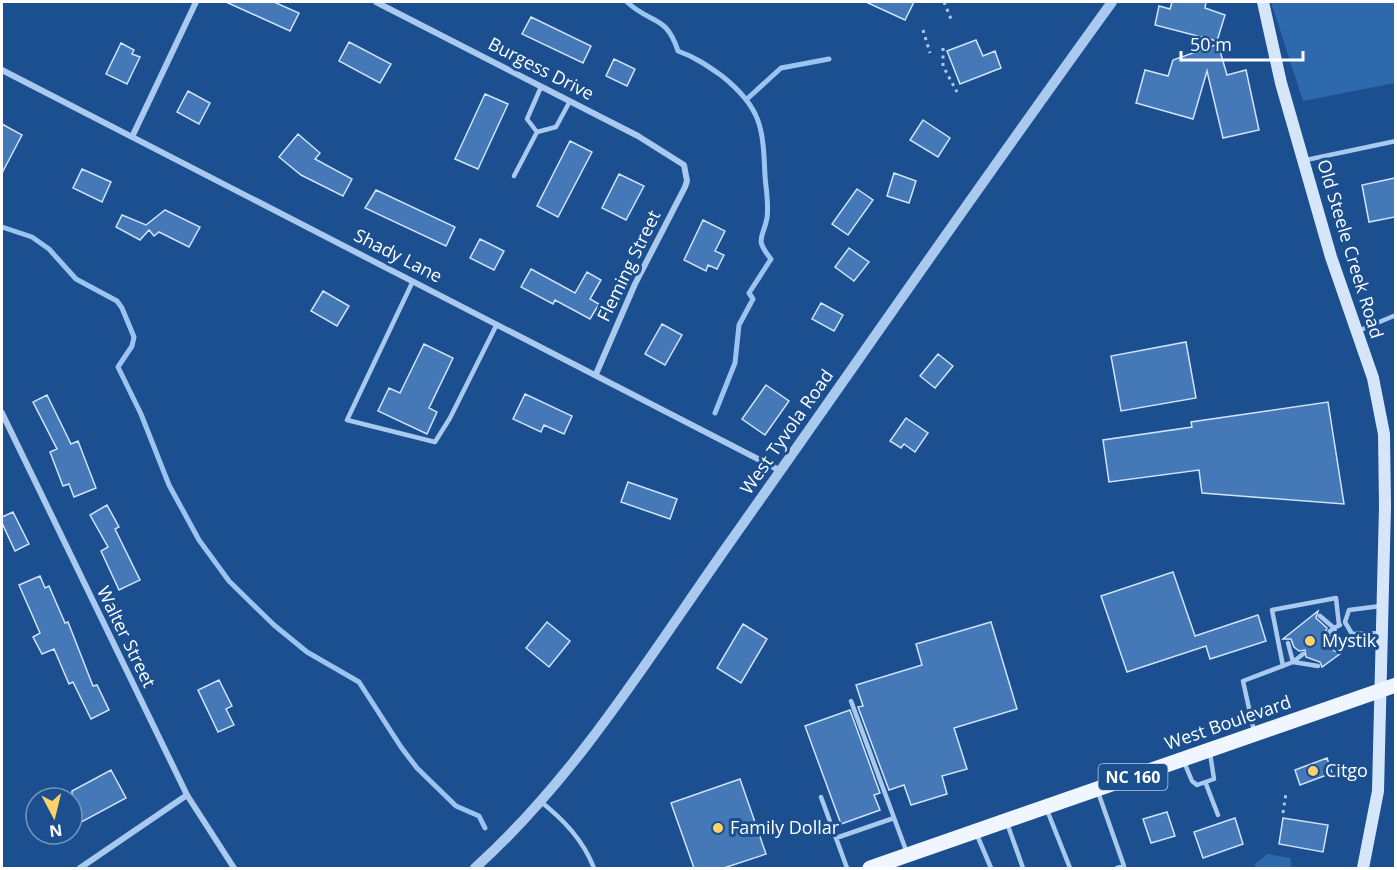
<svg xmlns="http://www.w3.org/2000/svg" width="1397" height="870" font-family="'Open Sans',sans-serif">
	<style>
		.green { fill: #2e69ad }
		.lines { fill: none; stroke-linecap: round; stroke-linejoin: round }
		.stream { stroke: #9cc4f0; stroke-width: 5 }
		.building { fill: #4478b7; stroke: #cfe3fa; stroke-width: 1.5 }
		.path { stroke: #a9c9ee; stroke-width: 3; stroke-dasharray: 3 4.5; stroke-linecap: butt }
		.service { stroke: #a9c9ee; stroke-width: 4.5 }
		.minor { stroke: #a9c9ee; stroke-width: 6 }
		.tertiary { stroke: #a9c9ee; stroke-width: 10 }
		.secondary { stroke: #d6e6fa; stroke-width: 12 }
		.primary { stroke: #f0f6ff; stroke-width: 15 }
		.poi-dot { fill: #ffd166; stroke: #1b4f8f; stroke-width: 2 }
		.labels { text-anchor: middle; stroke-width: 6; stroke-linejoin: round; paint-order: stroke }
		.shield { fill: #1b4f8f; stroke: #bbcadd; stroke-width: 1.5 }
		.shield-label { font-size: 16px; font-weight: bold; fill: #fff }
		.street-label { font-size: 18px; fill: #fff; stroke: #1b4f8f }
		.poi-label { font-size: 18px; fill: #fff; stroke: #1b4f8f; text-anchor: start }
	</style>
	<rect width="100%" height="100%" fill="#1b4f8f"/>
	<!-- green -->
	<path class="green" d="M1271 2H1395V83L1303 101Z
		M1267 854 1290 858 1292 868H1255V864Z"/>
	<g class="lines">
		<!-- stream -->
		<path class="stream" d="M627 2C652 25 666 14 678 51 695 57 708 66 722 76 762 108 763 128 765 176 766 189 769 205 767 218 763 239 754 238 771 259L749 293 753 299 739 325 735 363 715 413
			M747 99 781 68 829 59
			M2 227 32 237 49 249 76 279 117 301 122 308 134 337 132 346 118 367 141 414 169 485 199 540 229 581 274 625 307 652 359 682 401 747 417 768 456 806 479 816 485 828"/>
	</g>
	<!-- building -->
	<path class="building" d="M226 2H274L299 13 290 31Z
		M866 2H914L905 20Z
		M1172 2H1206L1205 8 1225 15 1217 41 1155 25 1159 6 1170 9Z
		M531 17 591 46 583 63 522 34Z
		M976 40 983 56 995 51 1001 68 960 84 947 51Z
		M349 42 391 64 380 83 339 61Z
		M121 43 134 50 132 54 140 57 127 84 106 74Z
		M1218 44 1227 75 1246 70 1259 130 1223 138 1207 71 1193 119 1136 103 1145 70 1168 76 1173 60Z
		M614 59 635 69 627 86 606 76Z
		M188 91 210 103 199 124 177 112Z
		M485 94 508 104 478 169 455 159Z
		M923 120 950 138 938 157 910 140Z
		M2 124 22 135 2 173Z
		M298 134 320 153 315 159 352 179 343 196 301 175 279 157Z
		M570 141 592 152 558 217 537 206Z
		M82 169 111 182 102 202 73 188Z
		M894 173 916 181 909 203 887 196Z
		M619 174 644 186 626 220 602 208Z
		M1395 178V217L1369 222 1362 185Z
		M857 189 873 200 848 235 832 224Z
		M376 190 455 227 446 246 365 208Z
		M165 210 200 227 189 247 159 232 154 236 149 230 140 240 116 227 122 215 146 225Z
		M703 220 725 231 715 251 724 255 717 269 708 265 706 271 684 260Z
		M480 239 504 251 494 270 470 258Z
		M849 248 869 262 854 281 835 267Z
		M531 269 575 293 587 272 601 280 590 299 599 304 590 319 555 300 553 304 521 287Z
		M323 291 349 306 337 326 311 311Z
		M821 303 843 315 834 331 812 319Z
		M662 324 682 335 665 365 645 354Z
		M1186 342 1196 398 1121 411 1111 356Z
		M424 344 453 358 429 408 437 412 427 434 378 411 389 388 400 393Z
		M938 354 953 366 935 388 920 376Z
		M766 385 789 401 765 435 742 419Z
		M525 394 572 416 564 434 544 425 541 432 513 419Z
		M47 395 71 444 78 441 96 488 74 497 69 484 63 486 50 452 57 449 33 402Z
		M1328 402 1344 504 1202 493 1199 470 1109 482 1103 440 1192 427 1191 422Z
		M906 418 928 433 915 452 904 444 901 448 890 441Z
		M628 482 677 499 670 519 621 502Z
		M107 505 119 527 115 529 140 580 119 590 101 551 108 547 90 515Z
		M13 512 29 544 15 551 2 523V517Z
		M1173 572 1195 636 1258 615 1266 641 1210 659 1206 646 1127 672 1101 596Z
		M40 576 45 588 49 586 65 623 68 622 93 686 97 685 109 710 91 719 73 682 69 684 54 649 42 654 33 637 40 633 19 585Z
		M1318 611 1316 618 1327 628 1325 633 1331 636 1334 651 1341 653 1322 667 1320 662 1306 657 1305 650 1299 651 1294 647 1291 639H1283Z
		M547 622 570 641 549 667 526 648Z
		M991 622 1017 709 954 728 967 769 942 776 947 794 911 805 904 785 889 790 858 707 863 706 856 685 922 665 916 644Z
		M743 624 767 639 741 683 717 668Z
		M219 680 232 706 226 709 234 725 218 732 198 690Z
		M850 710 880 793 874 795 880 810 841 824 805 726Z
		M1327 758 1332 773 1300 785 1295 770Z
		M111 770 126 798 72 827V791Z
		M740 779 766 854 724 868H694L671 803Z
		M1167 812 1175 836 1151 843 1143 819Z
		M1235 818 1243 844 1203 858 1194 832Z
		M1283 818 1328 825 1323 852 1279 844Z"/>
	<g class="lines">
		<!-- path -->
		<path class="path" d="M944 2 951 19
			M923 30 930 53
			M943 48V66L957 92
			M1283 813 1286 793"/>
		<!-- service -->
		<path class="service" d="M541 87 527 119 537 132 556 127 570 101
			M1306 160 1396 141
			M514 176 537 132
			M413 281 347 420 435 442 450 418 497 324
			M1358 331 1396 315
			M1320 616 1334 628 1329 632
			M1381 633 1352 634 1345 622 1349 610 1381 606
			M1288 643 1293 662 1318 666
			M1338 649 1334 628 1340 625
			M1283 666 1272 610 1336 598 1339 625
			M851 701 907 853
			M1254 731 1243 681 1293 662 1303 654
			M1184 762 1192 781 1197 785 1214 779 1210 753
			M1206 784 1218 815
			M1098 792 1124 866 1117 868
			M821 797 847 868
			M540 801C564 820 583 840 594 868
			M1047 810 1070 868
			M1007 823 1023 868
			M977 835 991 868
			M836 838 894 818"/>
		<!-- minor -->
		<path class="minor" d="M376 2 638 136 684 165 687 181 685 187 635 284 596 374
			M2 70 781 471
			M132 137 196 2
			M2 413 187 795 234 868
			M80 868 187 795"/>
		<!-- tertiary -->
		<path class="tertiary" d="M475 868C577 776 649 657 728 545 856 364 982 181 1112 2"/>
		<!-- secondary -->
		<path class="secondary" d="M1263 2 1281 83 1331 257 1373 378 1384 434 1385 506 1378 791 1363 868"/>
		<!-- primary -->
		<path class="primary" d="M870 868 1396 685"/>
	</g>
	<!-- markers -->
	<g class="poi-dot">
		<circle cx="1310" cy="641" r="6"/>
		<circle cx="1313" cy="771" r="6"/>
		<circle cx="718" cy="828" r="6"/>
	</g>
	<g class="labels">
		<!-- shield labels -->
		<rect class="shield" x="1098.5" y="764" width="69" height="26" rx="4.5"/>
		<g class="shield-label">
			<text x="1133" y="783">NC 160</text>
		</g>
		<!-- street labels -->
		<g class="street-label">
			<text transform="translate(541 69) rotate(27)" y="6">Burgess Drive</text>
			<text transform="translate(1350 249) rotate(73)" y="6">Old Steele Creek Road</text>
			<text transform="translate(398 256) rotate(27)" y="6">Shady Lane</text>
			<text transform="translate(629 266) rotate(-64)" y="6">Fleming Street</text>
			<text transform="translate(787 432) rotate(-55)" y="6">West Tyvola Road</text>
			<text transform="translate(126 637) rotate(64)" y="6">Walter Street</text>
			<text transform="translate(1228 723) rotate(-19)" y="6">West Boulevard</text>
		</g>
		<!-- poi labels -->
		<g class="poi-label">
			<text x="1322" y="647">Mystik</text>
			<text x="1325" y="777">Citgo</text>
			<text x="730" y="834">Family Dollar</text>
		</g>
	</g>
	<!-- border -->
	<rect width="1397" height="870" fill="none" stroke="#ffffff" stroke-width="6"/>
	<!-- north arrow -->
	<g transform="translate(54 816) rotate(173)"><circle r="28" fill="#1b4f8f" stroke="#7695bc" stroke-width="1.5"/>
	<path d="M0-4.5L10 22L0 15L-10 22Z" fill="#ffd166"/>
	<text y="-9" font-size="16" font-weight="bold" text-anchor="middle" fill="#ffffff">N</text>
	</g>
	<!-- scale -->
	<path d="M1181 51v9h122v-9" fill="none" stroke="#ffffff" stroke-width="3"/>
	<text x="1190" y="51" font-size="18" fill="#ffffff" stroke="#1b4f8f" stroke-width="4.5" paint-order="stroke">50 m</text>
</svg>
